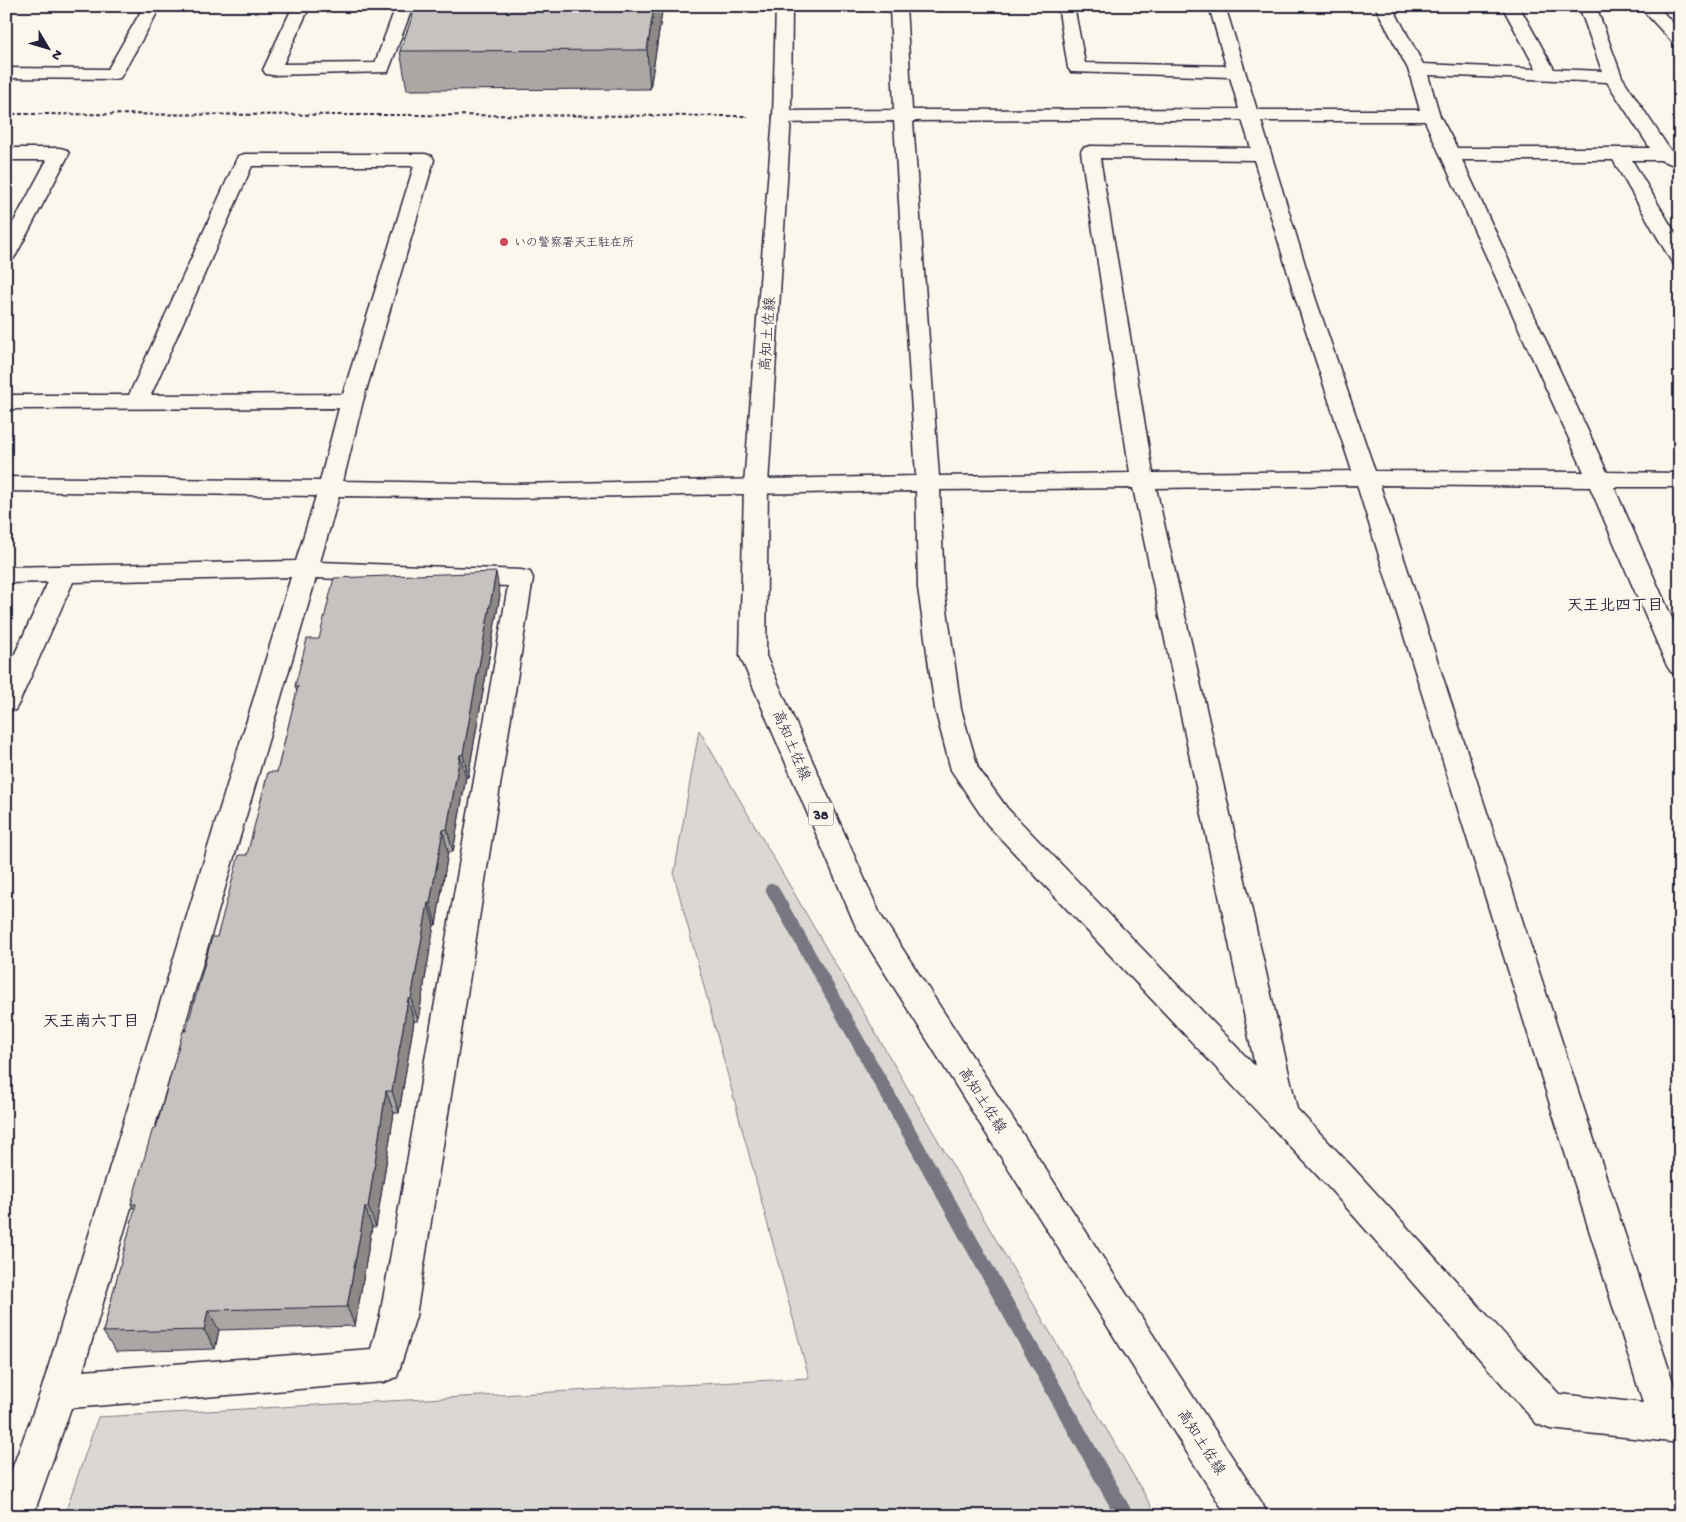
<svg xmlns="http://www.w3.org/2000/svg" width="1686" height="1522" font-family="'Gochi Hand','Klee One',sans-serif">
	<style>
		.green { fill: #dbd8d3; stroke: #7e7d87 }
		.lines { fill: none; stroke-linecap: round; stroke-linejoin: round }
		.stream { fill: #787681; fill-rule: evenodd }
		.street-casing { stroke: #22223b; stroke-width: 3 }
		.primary-casing { stroke: #22223b; stroke-width: 3 }
		.path { stroke: #22223b; stroke-width: 2; stroke-dasharray: 4 2.5; stroke-linecap: butt }
		.street { fill: #fbf7ec; fill-rule: evenodd }
		.primary { fill: #fbf7ec; fill-rule: evenodd }
		.wall { fill: #aaa7a5; stroke: #22223b }
		.shaded-wall { fill: #8b8886; stroke: #22223b }
		.building { fill: #c6c2c0; stroke: #22223b }
		.poi-dot { fill: #d1495b; stroke: #fbf7ec; stroke-width: 2 }
		.labels { text-anchor: middle; stroke-width: 4; stroke-linejoin: round; paint-order: stroke }
		.far-poi-label { font-size: 12px; fill: #22223b; stroke: #fbf7ec; text-anchor: start }
		.shield { fill: #fbf7ec; stroke: #636270; stroke-width: 1 }
		.shield-label { font-size: 14px; font-weight: bold; fill: #22223b }
		.street-label { font-size: 15px; fill: #22223b; stroke: #fbf7ec }
		.neighbourhood-label { font-size: 16px; font-weight: bold; fill: #22223b; stroke: #fbf7ec }
	</style>
	<rect width="100%" height="100%" fill="#fbf7ec"/>
	<filter id="ink" filterUnits="userSpaceOnUse"><feTurbulence type="fractalNoise" baseFrequency=".02" numOctaves="2"/><feDisplacementMap in="SourceGraphic" scale="10" xChannelSelector="R" yChannelSelector="G"/><feConvolveMatrix kernelMatrix="1 2 1 2 8 2 1 2 1" color-interpolation-filters="sRGB"/></filter>
	<g filter="url(#ink)">
		<!-- green -->
		<path class="green" d="M699 730 1157 1516H64L98 1417 809 1378 674 875Z"/>
		<g class="lines">
			<!-- stream -->
			<path class="stream" d="M772 883 777 885 1135 1516H1115L767 893 765 889 767 885Z"/>
			<defs>
				<path id="street" d="M144 6H161L120 78 114 79 6 78V68L108 69Z
					M293 6H310L283 64 375 63 396 6H413L388 72 272 75 266 74 263 70Z
					M890 6H906L912 110 1239 109 1230 77 1071 72 1068 68 1058 6H1074L1085 63 1226 66 1209 6H1225L1257 110H1420L1408 69 1375 6H1392L1423 64 1536 69 1502 6H1519L1554 69 1602 71 1579 6H1596L1622 77 1670 150 1680 154V167L1660 160H1632L1680 241V265L1673 263 1670 259 1613 160H1462L1607 472 1680 473V487H1614L1680 636V675L1671 672 1667 666 1590 487 1380 485 1680 1403V1443L1550 1429 1537 1424 1330 1189 987 824 951 770 935 709 918 588 916 491 515 498 339 496 320 562 521 570 530 572 533 578 416 1316 397 1377 384 1382 71 1408 33 1516H6V1485L41 1391 291 577 73 582 19 703 15 710 6 712V673L48 582 6 583V567L296 561 316 496 6 491V477L320 481 339 408 6 409V395H129L238 156 245 154H425L432 156 434 160 363 401 343 481 515 484 916 476 894 121 782 123 775 121 773 117 775 113 782 111 894 110ZM1428 75 1607 82 1650 148H1457L1440 116ZM1058 120H1242L1251 148 1090 146 1083 148 1081 152 1130 473 939 476 913 121ZM1261 121H1425L1584 472 1375 471 1316 300ZM1100 158 1254 160 1296 300 1352 471 1153 473ZM252 166H414L343 394 151 395ZM1357 485 1643 1403 1559 1394 1354 1169 1297 1109 1156 488ZM1133 488 1255 1066 1007 808 978 768 961 709 944 588 940 490ZM316 578 508 586 380 1316 371 1349 83 1371Z
					M1639 6H1657L1680 30V45L1674 44Z
					M6 148H60L67 150 69 154 16 255 13 259 6 261V236L47 160H6Z"/>
				<path id="primary" d="M776 6H792L791 117 768 485 766 656 880 914 1262 1503 1268 1516H1227L856 927 740 656 744 485 773 117Z"/>
			</defs>
			<!-- street casing -->
			<use href="#street" class="street-casing"/>
			<!-- primary casing -->
			<use href="#primary" class="primary-casing"/>
			<!-- path -->
			<path class="path" d="M6 114 748 116"/>
			<!-- street -->
			<use href="#street" class="street"/>
			<!-- primary -->
			<use href="#primary" class="primary"/>
		</g>
		<!-- wall -->
		<path class="wall" d="M416 6H663L650 89 407 90 400 51Z
			M500 595 468 777H466L453 852H448L436 925H434L418 1021H414L399 1113H394L376 1227H372L355 1326 219 1330 215 1349 116 1352 103 1332 135 1210 131 1204 156 1128 186 1031 217 937 277 772 297 692 295 686 319 639Z"/>
		<!-- shaded-wall -->
		<path class="shaded-wall" d="M654 6H663L650 89 647 50Z
			M496 572 500 595 468 777 463 754Z
			M460 755 466 777 453 852 447 829Z
			M443 830 448 852 436 925 430 903Z
			M428 903 434 925 418 1021 411 999Z
			M408 999 414 1021 399 1113 392 1091Z
			M386 1091 394 1113 376 1227 368 1207Z
			M365 1207 372 1227 355 1326 347 1307Z
			M208 1310 219 1330 215 1349 204 1330Z"/>
		<!-- building -->
		<path class="building" d="M416 6H654L647 50 400 51Z
			M496 572 463 754 460 755 447 829 443 830 430 903H428L411 999H408L392 1091H386L368 1207H365L347 1307 208 1310 204 1330 103 1332 136 1204H131L153 1128H156L183 1031H186L212 937H217L239 855H247L268 772H277L298 686H295L307 639H319L334 578Z"/>
	</g>
	<!-- markers -->
	<circle class="poi-dot" cx="504" cy="242" r="5"/>
	<g class="labels">
		<!-- far-poi labels -->
		<g class="far-poi-label">
			<text x="514" y="246">いの警察署天王駐在所</text>
		</g>
		<!-- shield labels -->
		<rect class="shield" x="808.5" y="802.5" width="25" height="23" rx="4"/>
		<g class="shield-label">
			<text x="821" y="819">38</text>
		</g>
		<!-- street labels -->
		<g class="street-label">
			<text transform="translate(767 334) rotate(-86)" y="5">高知土佐線</text>
			<text transform="translate(792 745) rotate(67)" y="5">高知土佐線</text>
			<text transform="translate(983 1100) rotate(57)" y="5">高知土佐線</text>
			<text transform="translate(1202 1442) rotate(57)" y="5">高知土佐線</text>
		</g>
		<!-- neighbourhood labels -->
		<g class="neighbourhood-label">
			<text x="1615" y="610">天王北四丁目</text>
			<text x="91" y="1026">天王南六丁目</text>
		</g>
	</g>
	<!-- margin -->
	<rect width="1686" height="1522" fill="none" stroke="#fbf7ec" stroke-width="25"/>
	<rect x="12" y="12" width="1661" height="1497" fill="none" stroke="#22223b" stroke-width="2" filter="url(#ink)"/>
	<!-- north arrow -->
	<g transform="translate(48 48) rotate(128)" stroke="#fbf7ec" stroke-width="4" paint-order="stroke">
	<path d="M0-4L9 19L0 12L-9 19Z" fill="#22223b"/>
	<text y="-8" font-size="14" font-weight="bold" text-anchor="middle" fill="#22223b">N</text>
	</g>
</svg>
